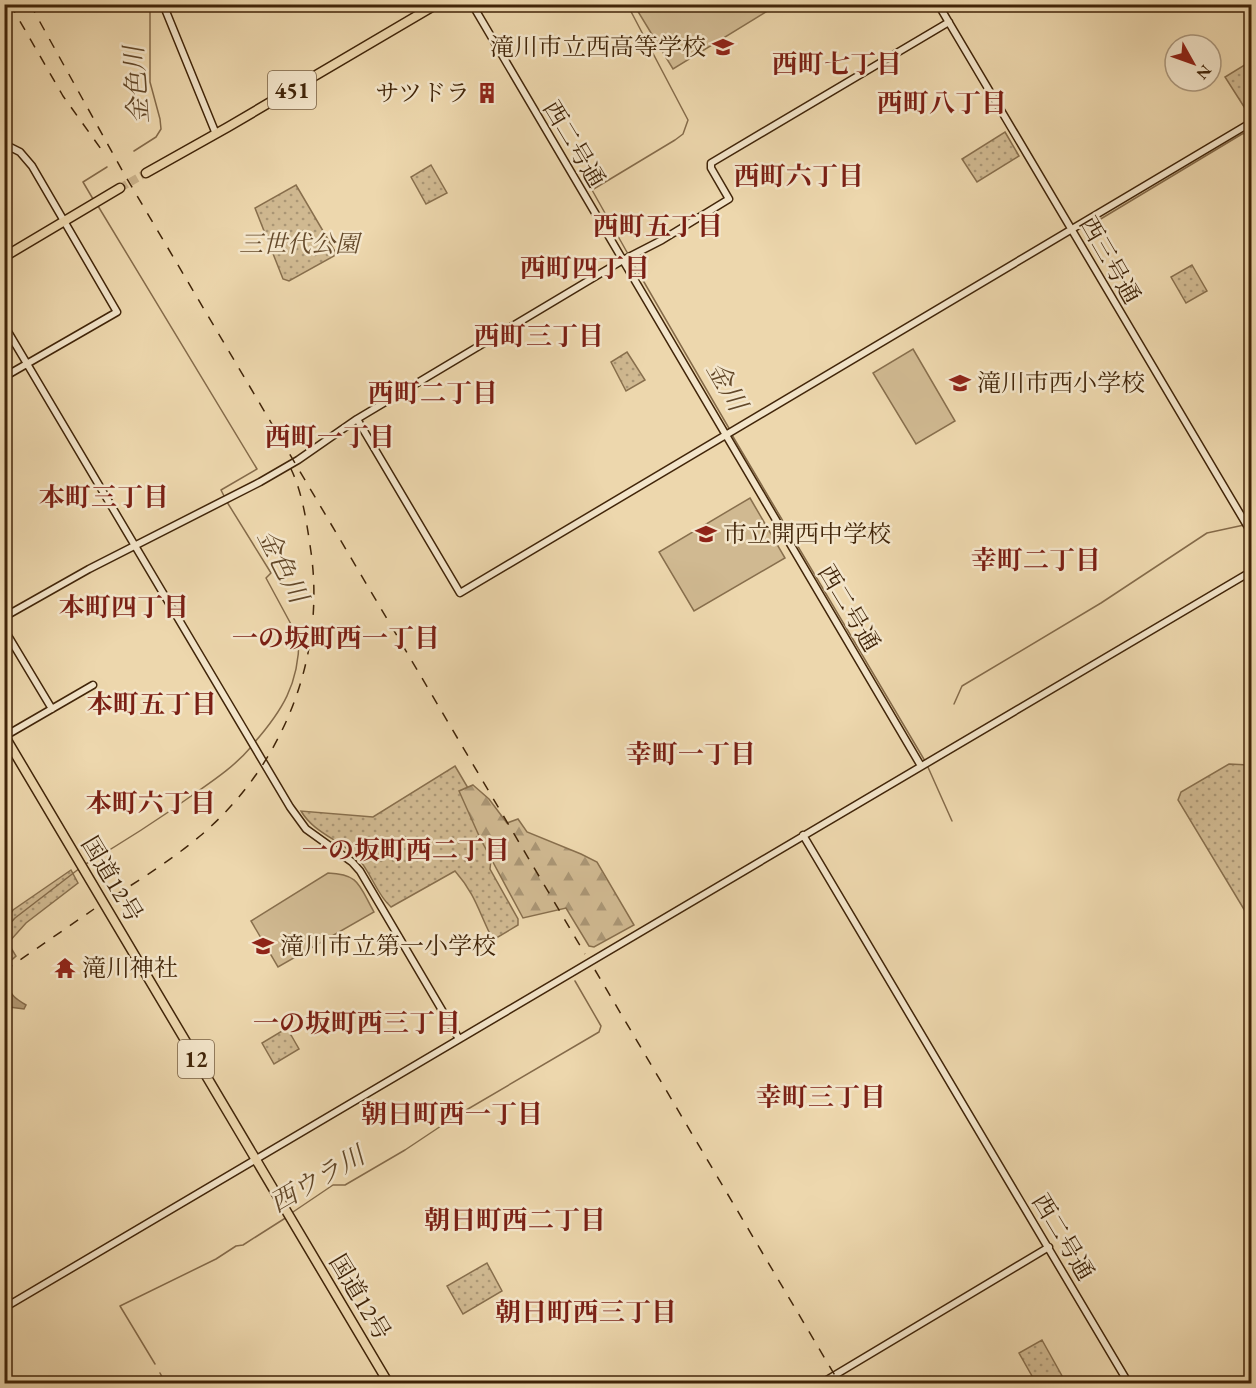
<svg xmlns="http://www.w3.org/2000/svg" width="1256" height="1388" font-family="'EB Garamond','Noto Serif JP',serif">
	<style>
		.grass { fill: url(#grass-dots); stroke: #886f4d; stroke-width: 1.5 }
		.forest { fill: url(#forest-firs); stroke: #886f4d; stroke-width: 1.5 }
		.pitch { fill: #d0b991; stroke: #886f4d; stroke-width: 1.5 }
		.water { fill: #b39a75; stroke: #856b4a; stroke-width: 1.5 }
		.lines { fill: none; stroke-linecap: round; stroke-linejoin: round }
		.stream { stroke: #856b4a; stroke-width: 1.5 }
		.highway-tunnel { stroke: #cbb38c; stroke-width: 8; stroke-dasharray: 8 4; stroke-linecap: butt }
		.secondary-casing { stroke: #412509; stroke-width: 9 }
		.highway-casing { stroke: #412509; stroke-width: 11 }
		.secondary { stroke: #f3e5ca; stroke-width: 6 }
		.highway { stroke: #edd7ad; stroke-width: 8 }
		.rail { stroke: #412509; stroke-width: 1.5; stroke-dasharray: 10 10; stroke-linecap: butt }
		.labels { text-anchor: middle; stroke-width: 5; stroke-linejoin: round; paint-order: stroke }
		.shield { fill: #f3e5ca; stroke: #765f43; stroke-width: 1.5 }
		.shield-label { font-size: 22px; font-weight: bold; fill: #412509 }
		.poi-label { font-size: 24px; fill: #412509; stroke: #f3e5ca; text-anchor: start }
		.street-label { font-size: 24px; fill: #412509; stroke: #f3e5ca }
		.park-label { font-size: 24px; font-style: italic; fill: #654a2b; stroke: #f3e5ca }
		.neighbourhood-label { font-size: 26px; font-weight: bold; fill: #7a1f14; stroke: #f3e5ca }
		.water-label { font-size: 26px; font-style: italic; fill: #634829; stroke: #f3e5ca }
	</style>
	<defs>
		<pattern id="grass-dots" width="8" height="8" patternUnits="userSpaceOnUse" patternTransform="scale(1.5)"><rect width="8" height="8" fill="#d0b991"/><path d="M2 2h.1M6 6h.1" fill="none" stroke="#aa9675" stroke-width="1.8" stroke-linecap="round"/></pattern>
		<pattern id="forest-firs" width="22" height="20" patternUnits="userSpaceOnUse" patternTransform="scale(1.5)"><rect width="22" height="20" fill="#d0b991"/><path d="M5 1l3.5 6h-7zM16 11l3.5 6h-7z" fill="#aa9675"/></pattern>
	</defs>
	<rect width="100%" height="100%" fill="#edd7ad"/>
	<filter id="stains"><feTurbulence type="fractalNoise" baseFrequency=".00333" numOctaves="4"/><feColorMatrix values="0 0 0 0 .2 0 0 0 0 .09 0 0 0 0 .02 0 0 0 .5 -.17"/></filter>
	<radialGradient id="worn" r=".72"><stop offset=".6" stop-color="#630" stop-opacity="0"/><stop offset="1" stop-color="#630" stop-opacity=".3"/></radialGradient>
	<!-- grass -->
	<path class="grass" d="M1251 61 1252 114H1251L1248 113 1225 77Z
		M1005 132 1019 156 977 182 962 159Z
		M431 165 447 193 426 204 411 177Z
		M296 185 336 253 334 256 289 281 283 279 255 208Z
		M1192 265 1207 291 1186 303 1171 277Z
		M627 352 645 380 626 391 611 362Z
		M1229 764 1249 765 1251 764V921L1178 800 1181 792Z
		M455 766 481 810 492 850 490 869 518 919V925L493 940C479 913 476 895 455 871L391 907C376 894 371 871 356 856 338 839 314 833 301 811L373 817Z
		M71 870 78 883 26 923 8 943 16 956 5 966V922L13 910Z
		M287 1028 299 1049 274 1064 262 1043Z
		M487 1263 502 1291 463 1314 447 1286Z
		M1042 1340 1066 1383H1036L1019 1353Z"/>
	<!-- forest -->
	<path class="forest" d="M473 785 489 799 507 823 518 819 527 832 581 854 597 862 634 925 594 947 589 946 566 908 523 918 480 838 459 791Z"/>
	<!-- pitch -->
	<path class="pitch" d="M766 5 769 10 673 69 634 5Z
		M913 349 955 421 916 444 873 373Z
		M750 498 785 558 694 611 659 552Z
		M328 873C360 874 359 886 374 912L278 967 251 921Z"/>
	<!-- water -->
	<path class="water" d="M7 984C11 996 16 999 26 1005L24 1009 9 1007 6 1004 5 985Z"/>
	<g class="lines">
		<!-- stream -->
		<path class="stream" d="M627 4 688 120 683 134 675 140 592 190 628 254
			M134 151 156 137 161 129 160 119 150 82V4
			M93 199 83 182 107 167
			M98 206 257 469 221 490 225 498
			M1084 229 1242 134 1252 131
			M630 258 730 430
			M732 435 925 761
			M227 502 271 573 266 578 299 639C299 684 282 711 254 743
			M954 704 962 686 1101 603 1207 533 1244 525
			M927 765 952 821
			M84 865C122 843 158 820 194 794 214 780 235 766 251 747
			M4 930 15 918 80 868
			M293 1212 333 1185H345L405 1150 456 1116 599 1032 601 1026 575 981
			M155 1364 120 1306 216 1259 236 1246 243 1245 287 1217
			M160 1373 166 1384"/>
		<!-- highway-tunnel -->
		<path class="highway-tunnel" d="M120 188 146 173"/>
		<defs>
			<path id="secondary" d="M163 4 216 134
				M472 4 921 766
				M938 4 1252 534
				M4 144 20 152 32 166 117 312 4 377
				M4 325 290 807 306 829 352 862 360 871 459 1039
				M357 419 460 593 1252 122
				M4 617 89 569 260 482 298 460 357 419 623 260 662 240 729 199 711 168V163L949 22
				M4 629 52 709
				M5 736 93 685
				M803 835 1129 1384
				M4 1308 1252 571
				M820 1384 1049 1247"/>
			<path id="highway" d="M146 173 228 127 437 4
				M4 257 120 188
				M4 735 389 1384"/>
		</defs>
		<!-- secondary casing -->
		<use href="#secondary" class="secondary-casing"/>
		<!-- highway casing -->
		<use href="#highway" class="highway-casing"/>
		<!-- secondary -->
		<use href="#secondary" class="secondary"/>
		<!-- highway -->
		<use href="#highway" class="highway"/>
		<!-- rail -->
		<path class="rail" d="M10 4 63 96 101 149
			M30 4 123 172 585 954
			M114 896C143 878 174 858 200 836 282 767 326 658 311 552 307 525 303 494 291 469
			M595 970 840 1384
			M4 971 94 909"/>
	</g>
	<!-- icons -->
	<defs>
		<symbol id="school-bare" viewBox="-9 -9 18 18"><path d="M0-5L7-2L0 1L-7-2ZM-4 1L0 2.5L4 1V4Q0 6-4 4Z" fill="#8f2418" stroke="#f3e5ca" stroke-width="2.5" paint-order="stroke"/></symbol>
		<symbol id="building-bare" viewBox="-9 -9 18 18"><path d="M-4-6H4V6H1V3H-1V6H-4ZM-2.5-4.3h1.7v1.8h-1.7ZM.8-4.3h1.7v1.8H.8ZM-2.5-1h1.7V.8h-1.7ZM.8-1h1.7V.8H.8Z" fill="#8f2418" stroke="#f3e5ca" stroke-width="2.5" paint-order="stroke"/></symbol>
		<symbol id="temple-bare" viewBox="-9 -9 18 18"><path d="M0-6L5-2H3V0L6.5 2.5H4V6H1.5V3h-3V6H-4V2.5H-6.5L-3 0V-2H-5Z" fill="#8f2418" stroke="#f3e5ca" stroke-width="2.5" paint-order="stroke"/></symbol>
	</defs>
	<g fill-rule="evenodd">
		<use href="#school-bare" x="708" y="32" width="30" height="30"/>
		<use href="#building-bare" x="472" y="78" width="30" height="30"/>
		<use href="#school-bare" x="945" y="368" width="30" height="30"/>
		<use href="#school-bare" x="691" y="519" width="30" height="30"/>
		<use href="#school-bare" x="248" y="931" width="30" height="30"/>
		<use href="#temple-bare" x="50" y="953" width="30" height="30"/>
	</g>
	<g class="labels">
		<!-- shield labels -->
		<g class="shield">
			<rect x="268" y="71" width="48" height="38" rx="4.5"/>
			<rect x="178" y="1040" width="36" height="38" rx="4.5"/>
		</g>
		<g class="shield-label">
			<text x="292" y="98">451</text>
			<text x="196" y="1067">12</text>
		</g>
		<!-- poi labels -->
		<g class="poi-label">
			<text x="706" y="55" text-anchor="end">滝川市立西高等学校</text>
			<text x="470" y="101" text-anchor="end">サツドラ</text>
			<text x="977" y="391">滝川市西小学校</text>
			<text x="723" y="542">市立開西中学校</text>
			<text x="280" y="954">滝川市立第一小学校</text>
			<text x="82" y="976">滝川神社</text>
		</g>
		<!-- street labels -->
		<g class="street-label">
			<text transform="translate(574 144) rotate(59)" y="8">西二号通</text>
			<text transform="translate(1110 260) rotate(60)" y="8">西三号通</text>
			<text transform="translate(849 608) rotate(59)" y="8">西二号通</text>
			<text transform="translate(112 879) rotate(59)" y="8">国道12号</text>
			<text transform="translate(1063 1237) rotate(59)" y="8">西二号通</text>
			<text transform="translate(360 1297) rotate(59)" y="8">国道12号</text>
		</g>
		<!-- park labels -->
		<g class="park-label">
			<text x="299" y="252">三世代公園</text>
		</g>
		<!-- neighbourhood labels -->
		<g class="neighbourhood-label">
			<text x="837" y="73">西町七丁目</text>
			<text x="942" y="112">西町八丁目</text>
			<text x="799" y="185">西町六丁目</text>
			<text x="658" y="235">西町五丁目</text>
			<text x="585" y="277">西町四丁目</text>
			<text x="539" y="345">西町三丁目</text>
			<text x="433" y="402">西町二丁目</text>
			<text x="330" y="446">西町一丁目</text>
			<text x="104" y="506">本町三丁目</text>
			<text x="1036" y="569">幸町二丁目</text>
			<text x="124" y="616">本町四丁目</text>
			<text x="336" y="647">一の坂町西一丁目</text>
			<text x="152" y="713">本町五丁目</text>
			<text x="691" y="763">幸町一丁目</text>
			<text x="151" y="812">本町六丁目</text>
			<text x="406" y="859">一の坂町西二丁目</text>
			<text x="357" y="1032">一の坂町西三丁目</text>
			<text x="821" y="1106">幸町三丁目</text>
			<text x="452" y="1123">朝日町西一丁目</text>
			<text x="515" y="1229">朝日町西二丁目</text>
			<text x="586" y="1321">朝日町西三丁目</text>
		</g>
		<!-- water labels -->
		<g class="water-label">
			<text transform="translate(136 85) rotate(-94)" y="9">金色川</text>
			<text transform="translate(727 386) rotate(60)" y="9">金川</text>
			<text transform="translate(283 566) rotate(63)" y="9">金色川</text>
			<text transform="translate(317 1179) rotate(-30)" y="9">西ウラ川</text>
		</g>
	</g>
	<!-- margin -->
	<rect width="1256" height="1388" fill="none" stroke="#edd7ad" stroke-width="24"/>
	<rect x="6" y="6" width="1244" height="1376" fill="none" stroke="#412509" stroke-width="3"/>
	<rect x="12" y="12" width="1232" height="1364" fill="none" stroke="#412509" stroke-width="1.5"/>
	<!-- north arrow -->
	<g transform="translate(1193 63) rotate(130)"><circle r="28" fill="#f3e5ca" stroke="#ac987d" stroke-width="1.5"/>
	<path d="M0-4.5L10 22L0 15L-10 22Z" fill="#8f2418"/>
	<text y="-9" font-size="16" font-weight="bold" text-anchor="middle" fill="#412509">N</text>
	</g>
	<rect width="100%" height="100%" filter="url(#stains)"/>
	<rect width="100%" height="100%" fill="url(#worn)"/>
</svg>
